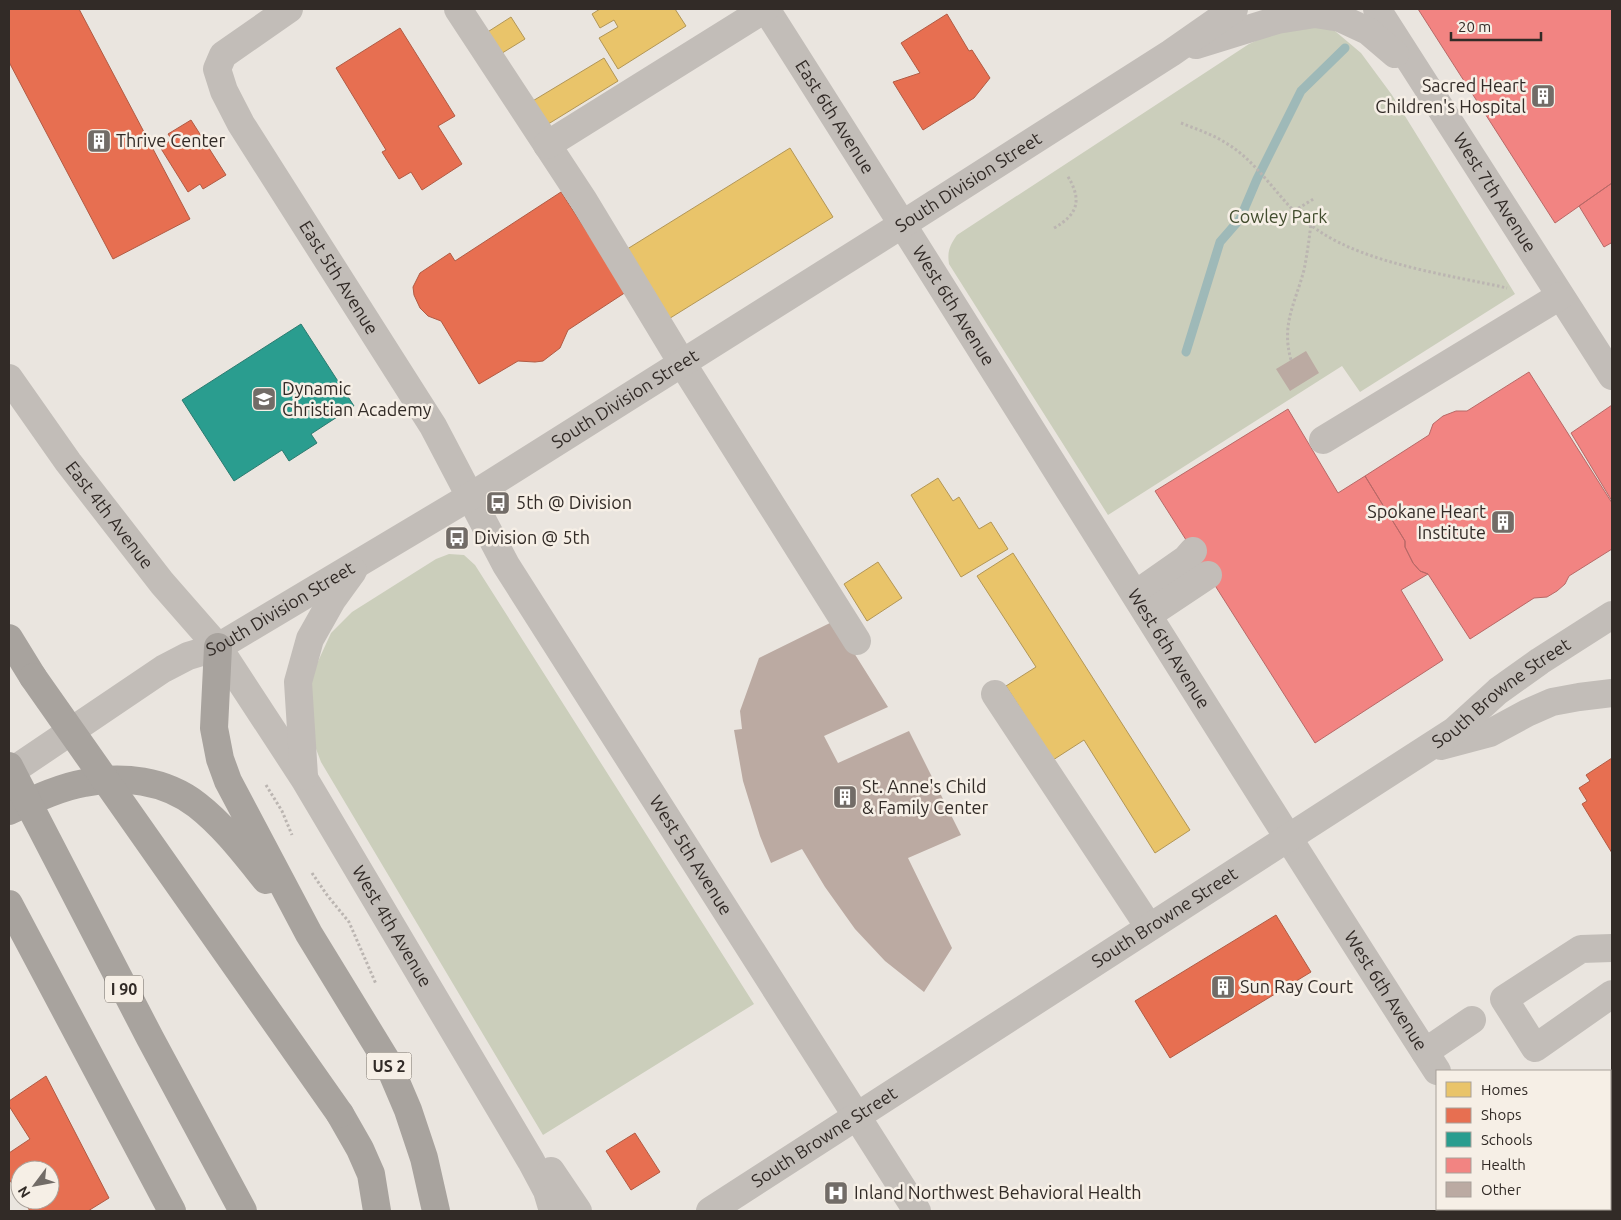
<svg xmlns="http://www.w3.org/2000/svg" width="1621" height="1220" font-family="Ubuntu,sans-serif">
	<style>
		.green { fill: #cbcebb }
		.homes { fill: #e9c46a; stroke: #b29656 }
		.shops { fill: #e76f51; stroke: #b15b44 }
		.schools { fill: #2a9d8f; stroke: #2c7b70 }
		.health { fill: #f28482; stroke: #b86967 }
		.lines { fill: none; stroke-linecap: round; stroke-linejoin: round }
		.stream { stroke: #9eb9b8; stroke-width: 9 }
		.building { fill: #bbaaa2 }
		.path { stroke: #bbb5b1; stroke-width: 3; stroke-dasharray: 2.5 2.5; stroke-linecap: butt }
		.minor { stroke: #c2bdb8; stroke-width: 28 }
		.highway { stroke: #a8a39e; stroke-width: 28 }
		.highway-bridge { stroke: #a8a39e; stroke-width: 28 }
		.labels { text-anchor: middle; stroke-width: 5; stroke-linejoin: round; paint-order: stroke }
		.shield { fill: #f6efe6; stroke: #6d6660; stroke-width: 1 }
		.shield-label { font-size: 16px; font-weight: bold; fill: #322b27 }
		.poi-label { font-size: 18px; fill: #322b27; stroke: #f6efe6; text-anchor: start }
		.street-label { font-size: 18px; fill: #322b27; stroke: #f6efe6 }
		.park-label { font-size: 18px; fill: #424d2e; stroke: #f6efe6 }
	</style>
	<rect width="100%" height="100%" fill="#eae5df"/>
	<!-- green -->
	<path class="green" d="M1311 25 1335 31 1361 53 1392 95 1515 294 1360 392 1342 366 1108 515 949 264C947 251 950 245 957 235L1249 44 1282 29Z
		M449 554 464 555 475 565 754 1004 543 1135 321 762 310 733 308 698 315 668 331 633 352 612 436 559Z"/>
	<!-- homes -->
	<path class="homes" d="M600 9H675L686 26 618 69 599 38 618 27 614 20 600 28 592 14Z
		M511 17 525 39 499 55 486 33Z
		M604 58 618 81 545 126 531 102Z
		M790 148 833 217 667 320 624 251Z
		M938 478 953 501 959 497 979 529 991 522 1008 549 961 577 911 495Z
		M1013 553 1190 830 1155 853 1084 740 1053 760 1006 686 1036 667 977 576Z
		M878 562 902 598 867 621 844 584Z"/>
	<!-- shops -->
	<path class="shops" d="M9 9H79L190 219 113 259 9 62Z
		M947 14 969 51 972 50 990 78 974 98 923 130 893 82 920 73 901 43Z
		M400 28 455 116 438 126 462 164 422 190 411 172 399 179 382 152 386 150 336 68Z
		M191 120 226 175 203 189 200 184 188 192 160 147 172 140 168 134Z
		M561 192 626 292 568 330 560 348 543 361 535 362 518 361 479 384 441 321 428 316 420 308 414 295 413 287 420 273 450 253 455 261Z
		M1612 758V853L1582 804 1587 801 1579 788 1590 781 1586 775Z
		M1276 915 1311 972 1170 1058 1135 1001Z
		M46 1076 109 1198 88 1211H30L23 1200H50V1170H20V1196L9 1179V1153L30 1139 9 1106V1101Z
		M635 1133 660 1172 631 1190 606 1151Z"/>
	<!-- schools -->
	<path class="schools" d="M301 324 354 406 311 434 317 443 289 461 282 450 234 481 182 400Z"/>
	<!-- health -->
	<path class="health" d="M1418 9H1612V183L1555 223Z
		M1612 183V245L1611 243 1604 247 1579 206Z
		M1529 372 1612 503V549L1569 576 1565 584 1557 591 1547 597 1534 598 1470 639 1428 574 1420 571 1413 563 1405 547V541L1365 476 1429 435 1433 424 1443 416 1456 411H1467Z
		M1612 405V501L1571 433Z
		M1288 409 1338 493 1365 476 1405 541V547L1413 563 1420 571 1428 574 1401 590 1443 660 1315 743 1155 491Z"/>
	<g class="lines">
		<!-- stream -->
		<path class="stream" d="M1186 352 1220 242 1240 219 1257 179 1301 91 1345 48"/>
	</g>
	<!-- building -->
	<path class="building" d="M1306 351 1319 373 1290 391 1276 369Z
		M834 621 888 707 824 736 838 763 909 731 961 835 908 858 952 948 924 992 885 961 855 929 825 887 802 849 771 863 760 836 743 781 734 730 742 729 740 711 759 658Z"/>
	<g class="lines">
		<!-- path -->
		<path class="path" d="M1181 123C1196 129 1212 134 1226 143 1253 159 1271 187 1293 210 1300 217 1310 225 1319 231 1368 264 1449 275 1507 288
			M1294 211 1315 198
			M1054 228C1079 214 1082 199 1067 175
			M1291 360C1281 324 1295 304 1304 270 1307 255 1309 240 1311 224
			M266 785 282 811 292 835
			M312 873 327 895 349 922 376 984"/>
		<!-- minor -->
		<g class="minor">
			<path id="s1" d="M289 9 223 55 217 69 224 91 241 124 433 426 506 565 917 1211"/>
			<path d="M458 9 584 201 682 363 857 641"/>
			<path id="s2" d="M766 9C991 362 1210 719 1437 1071"/>
			<path id="s3" d="M1377 9 1612 376"/>
			<path d="M1196 45 1277 20 1315 14 1340 18 1368 31 1395 54"/>
			<path d="M547 145 765 9"/>
			<path id="s4" d="M9 378 68 462 162 583 218 647 305 780 531 1161 547 1191 553 1211"/>
			<path d="M1323 440 1560 296"/>
			<path d="M1136 594 1186 559 1193 551"/>
			<path d="M1148 615 1208 575"/>
			<path d="M995 694 1149 927"/>
			<path d="M1441 746 1490 733 1527 713 1552 702 1579 697 1612 693"/>
			<path id="s5" d="M9 773 163 669 188 656 218 647 471 496 903 224 1171 53 1234 9"/>
			<path d="M304 776 298 682 310 639 332 600 353 571"/>
			<path d="M1612 948 1581 949 1504 999 1535 1048 1612 994"/>
			<path d="M1425 1052 1472 1020"/>
			<path d="M551 1171 578 1211"/>
			<path d="M1526 1209 1527 1211"/>
			<path id="s6" d="M710 1211 1454 731 1498 691 1540 661 1612 615"/>
		</g>
		<!-- highway -->
		<path class="highway" d="M9 638 33 677
			M218 647 214 728 220 759 228 781 309 934 388 1063 408 1110 424 1158 436 1211
			M9 811C31 801 60 787 84 783 122 775 165 780 197 805 224 826 245 854 266 880
			M9 904 172 1211
			M340 1114 360 1149 371 1174 377 1211"/>
		<!-- highway-bridge -->
		<path class="highway-bridge" d="M33 677 340 1114
			M9 766 150 1038 243 1211"/>
	</g>
	<!-- icons -->
	<defs>
		<symbol id="building-square" viewBox="-11 -11 22 22"><rect x="-9" y="-9" width="18" height="18" rx="4" fill="#726c67" stroke="#f6efe6"/><path d="M-4-6H4V6H1V3H-1V6H-4ZM-2.5-4.3h1.7v1.8h-1.7ZM.8-4.3h1.7v1.8H.8ZM-2.5-1h1.7V.8h-1.7ZM.8-1h1.7V.8H.8Z" fill="#fff"/></symbol>
		<symbol id="school-square" viewBox="-11 -11 22 22"><rect x="-9" y="-9" width="18" height="18" rx="4" fill="#726c67" stroke="#f6efe6"/><path d="M0-5L7-2L0 1L-7-2ZM-4 1L0 2.5L4 1V4Q0 6-4 4Z" fill="#fff"/></symbol>
		<symbol id="bus-square" viewBox="-11 -11 22 22"><rect x="-9" y="-9" width="18" height="18" rx="4" fill="#726c67" stroke="#f6efe6"/><path d="M-5-6H5V4H4V6H2V4H-2V6H-4V4H-5ZM-3.5-4V0h7V-4ZM-3.5 1.2v1.5H-2V1.2ZM2 1.2v1.5H3.5V1.2Z" fill="#fff"/></symbol>
		<symbol id="hospital-square" viewBox="-11 -11 22 22"><rect x="-9" y="-9" width="18" height="18" rx="4" fill="#726c67" stroke="#f6efe6"/><path d="M-5-5h3v3.5h4V-5h3V5h-3V1.5h-4V5h-3Z" fill="#fff"/></symbol>
	</defs>
	<g fill-rule="evenodd">
		<use href="#building-square" x="1529" y="82" width="28" height="28"/>
		<use href="#building-square" x="85" y="127" width="28" height="28"/>
		<use href="#school-square" x="250" y="385" width="28" height="28"/>
		<use href="#bus-square" x="484" y="489" width="28" height="28"/>
		<use href="#building-square" x="1489" y="508" width="28" height="28"/>
		<use href="#bus-square" x="443" y="524" width="28" height="28"/>
		<use href="#building-square" x="831" y="783" width="28" height="28"/>
		<use href="#building-square" x="1209" y="973" width="28" height="28"/>
		<use href="#hospital-square" x="822" y="1179" width="28" height="28"/>
	</g>
	<g class="labels">
		<!-- shield labels -->
		<g class="shield">
			<rect x="105" y="975.5" width="38" height="27" rx="4"/>
			<rect x="366.5" y="1052.5" width="45" height="27" rx="4"/>
		</g>
		<g class="shield-label">
			<text x="124" y="995">I 90</text>
			<text x="389" y="1072">US 2</text>
		</g>
		<!-- poi labels -->
		<g class="poi-label">
			<text x="1526" y="92" text-anchor="end">Sacred Heart<tspan x="1526" dy="21">Children's Hospital</tspan></text>
			<text x="116" y="147">Thrive Center</text>
			<text x="282" y="395">Dynamic<tspan x="282" dy="21">Christian Academy</tspan></text>
			<text x="516" y="509">5th @ Division</text>
			<text x="1486" y="518" text-anchor="end">Spokane Heart<tspan x="1486" dy="21">Institute</tspan></text>
			<text x="474" y="544">Division @ 5th</text>
			<text x="862" y="793">St. Anne's Child<tspan x="862" dy="21">&amp; Family Center</tspan></text>
			<text x="1240" y="993">Sun Ray Court</text>
			<text x="854" y="1199">Inland Northwest Behavioral Health</text>
		</g>
		<!-- street labels -->
		<g class="street-label">
			<text dy="6" stroke="none"><textPath href="#s2" startOffset="128">East 6th Avenue</textPath></text>
			<text dy="6" stroke="none"><textPath href="#s5" startOffset="1128">South Division Street</textPath></text>
			<text dy="6" stroke="none"><textPath href="#s3" startOffset="218">West 7th Avenue</textPath></text>
			<text dy="6" stroke="none"><textPath href="#s1" startOffset="338">East 5th Avenue</textPath></text>
			<text dy="6" stroke="none"><textPath href="#s2" startOffset="351">West 6th Avenue</textPath></text>
			<text dy="6" stroke="none"><textPath href="#s5" startOffset="722">South Division Street</textPath></text>
			<text dy="6" stroke="none"><textPath href="#s4" startOffset="170">East 4th Avenue</textPath></text>
			<text dy="6" stroke="none"><textPath href="#s5" startOffset="318">South Division Street</textPath></text>
			<text dy="6" stroke="none"><textPath href="#s2" startOffset="756">West 6th Avenue</textPath></text>
			<text dy="6" stroke="none"><textPath href="#s6" startOffset="946">South Browne Street</textPath></text>
			<text dy="6" stroke="none"><textPath href="#s1" startOffset="1015">West 5th Avenue</textPath></text>
			<text dy="6" stroke="none"><textPath href="#s6" startOffset="541">South Browne Street</textPath></text>
			<text dy="6" stroke="none"><textPath href="#s4" startOffset="670">West 4th Avenue</textPath></text>
			<text dy="6" stroke="none"><textPath href="#s2" startOffset="1161">West 6th Avenue</textPath></text>
			<text dy="6" stroke="none"><textPath href="#s6" startOffset="136">South Browne Street</textPath></text>
		</g>
		<!-- park labels -->
		<g class="park-label">
			<text x="1278" y="223">Cowley Park</text>
		</g>
	</g>
	<!-- border -->
	<rect width="1621" height="1220" fill="none" stroke="#322b27" stroke-width="20"/>
	<!-- legend -->
	<rect x="1436" y="1070" width="175" height="140" fill="#f6efe6" stroke="#a8a19a"/>
	<rect x="1446" y="1082" width="25" height="15" fill="#e9c46a" stroke="#a8a19a"/>
	<text x="1481" y="1095" font-size="15" fill="#322b27">Homes</text>
	<rect x="1446" y="1108" width="25" height="15" fill="#e76f51" stroke="#a8a19a"/>
	<text x="1481" y="1120" font-size="15" fill="#322b27">Shops</text>
	<rect x="1446" y="1132" width="25" height="15" fill="#2a9d8f" stroke="#a8a19a"/>
	<text x="1481" y="1145" font-size="15" fill="#322b27">Schools</text>
	<rect x="1446" y="1158" width="25" height="15" fill="#f28482" stroke="#a8a19a"/>
	<text x="1481" y="1170" font-size="15" fill="#322b27">Health</text>
	<rect x="1446" y="1182" width="25" height="15" fill="#bbaaa2" stroke="#a8a19a"/>
	<text x="1481" y="1195" font-size="15" fill="#322b27">Other</text>
	<!-- north arrow -->
	<g transform="translate(35 1185) rotate(238)"><circle r="24" fill="#f6efe6" stroke="#a8a19a"/>
	<path d="M0-4L9 19L0 12L-9 19Z" fill="#726c67"/>
	<text y="-8" font-size="14" font-weight="bold" text-anchor="middle" fill="#322b27">N</text>
	</g>
	<!-- scale -->
	<path d="M1451 32v8h90v-8" fill="none" stroke="#322b27" stroke-width="2.5"/>
	<text x="1458" y="32" font-size="15" fill="#322b27" stroke="#f6efe6" stroke-width="4" paint-order="stroke">20 m</text>
</svg>
